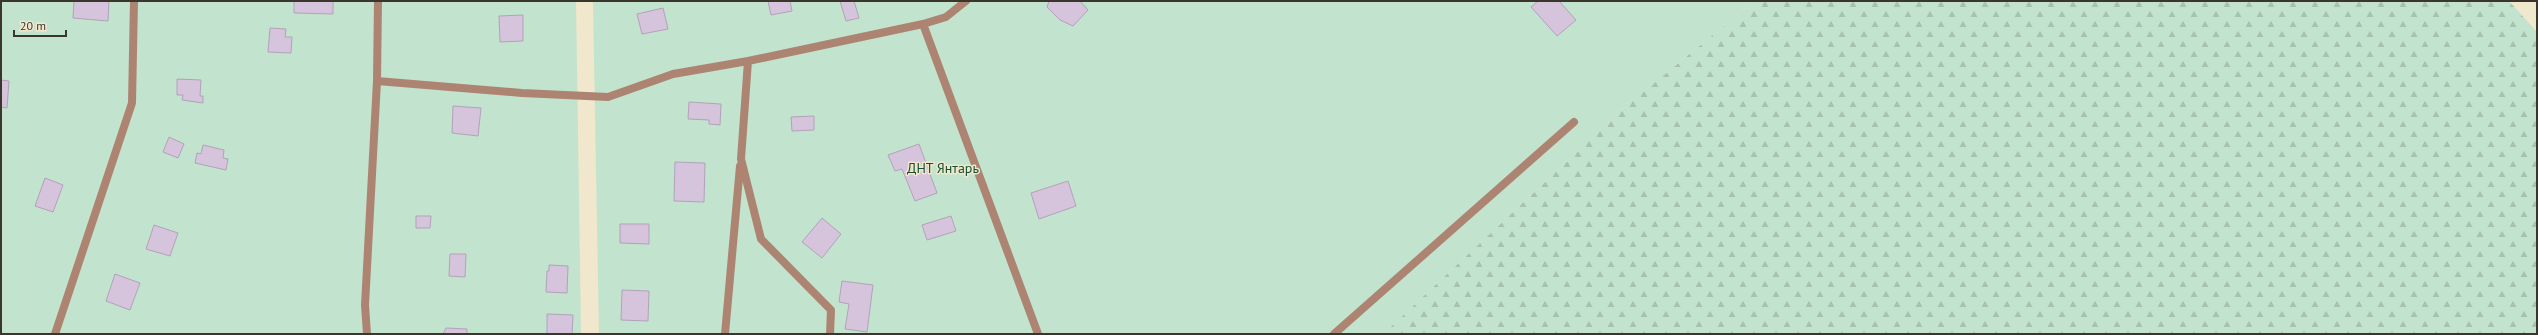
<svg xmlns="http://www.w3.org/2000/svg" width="2538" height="335" font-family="'PT Sans',sans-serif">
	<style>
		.forest { fill: url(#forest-firs) }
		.green { fill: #c2e3cd }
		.building { fill: #d5c4db; stroke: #b3a2b9 }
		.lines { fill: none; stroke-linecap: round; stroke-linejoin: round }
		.lane { stroke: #ad8472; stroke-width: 8 }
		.street { stroke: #ad8472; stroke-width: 8 }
		.labels { text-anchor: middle; stroke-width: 3; stroke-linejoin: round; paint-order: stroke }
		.park-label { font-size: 14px; fill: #165032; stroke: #f0e7cc }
	</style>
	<defs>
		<pattern id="forest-firs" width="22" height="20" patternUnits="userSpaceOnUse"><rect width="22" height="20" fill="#c2e3cd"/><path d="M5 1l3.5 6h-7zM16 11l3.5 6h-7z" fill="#a7c3b0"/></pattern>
	</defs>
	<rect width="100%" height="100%" fill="#f0e7cc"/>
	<!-- forest -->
	<path class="forest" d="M1754 1H2509L2537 32V334H1383L1626 106Z"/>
	<!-- green -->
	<path class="green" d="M1 1H576L581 334H1Z
		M593 1H1754L1626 106 1383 334H599Z"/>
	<!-- building -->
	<path class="building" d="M74 1H109L108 21 73 18Z
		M294 1H333V14L294 13Z
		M768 1H790L792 11 771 15Z
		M840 1H854L859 18 846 21Z
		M1049 1H1080L1088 10 1073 26 1060 20 1047 7Z
		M1538 1H1559L1576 20 1557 36 1531 7Z
		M663 8 668 29 642 34 637 14Z
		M523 15V41L500 42 499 16Z
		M270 28 286 29 285 37H292L291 53 268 52Z
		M177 79 201 80 200 96H203V103L182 100 183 95H177Z
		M1 80 9 81 7 108 1 107Z
		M689 102 721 104 720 125 709 124V120L688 119Z
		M453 106 481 108 478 136 452 133Z
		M814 116V130L792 131 791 117Z
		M169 137 184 144 178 158 163 152Z
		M919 144 937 193 915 201 902 169 895 171 888 155Z
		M203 145 224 150 223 158 228 159 226 170 195 163 197 153 201 154Z
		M675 162 705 163 704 202 674 201Z
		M45 178 63 185 53 212 35 206Z
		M1068 181 1076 206 1039 219 1031 193Z
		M416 216H431L430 228H416Z
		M951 216 956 231 927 240 922 225Z
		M822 218 841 234 822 258 802 242Z
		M620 224H649V244L620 243Z
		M154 225 178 233 170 256 146 249Z
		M450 254H466L465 277 449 276Z
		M549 265 568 266 567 293 546 292 547 271H549Z
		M115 274 140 283 130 310 106 301Z
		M842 281 873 285 867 332 845 329 849 304 839 302Z
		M622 290 649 291 648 321 621 320Z
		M547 314 573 315 572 334H547Z
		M446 328 467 329V334H443Z"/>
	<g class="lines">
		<!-- lane -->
		<path class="lane" d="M923 24 946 17 966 1
			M748 61 923 24 1038 334
			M377 81 522 93 608 97 673 74 748 61 741 159 761 239 831 310 830 334
			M725 334 740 166
			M1334 334 1574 122"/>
		<!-- street -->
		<path class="street" d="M55 334 132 103 134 1
			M367 334 365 305 377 81 378 1"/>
	</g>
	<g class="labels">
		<!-- park labels -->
		<g class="park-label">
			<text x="943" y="173">ДНТ Янтарь</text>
		</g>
	</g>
	<!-- border -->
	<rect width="2538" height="335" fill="none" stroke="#3a362b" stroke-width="4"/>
	<!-- scale -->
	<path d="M14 30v6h52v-6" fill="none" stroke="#3a362b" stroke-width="2"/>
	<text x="20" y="30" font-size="12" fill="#3a362b" stroke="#f0e7cc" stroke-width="3" paint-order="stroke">20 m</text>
</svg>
